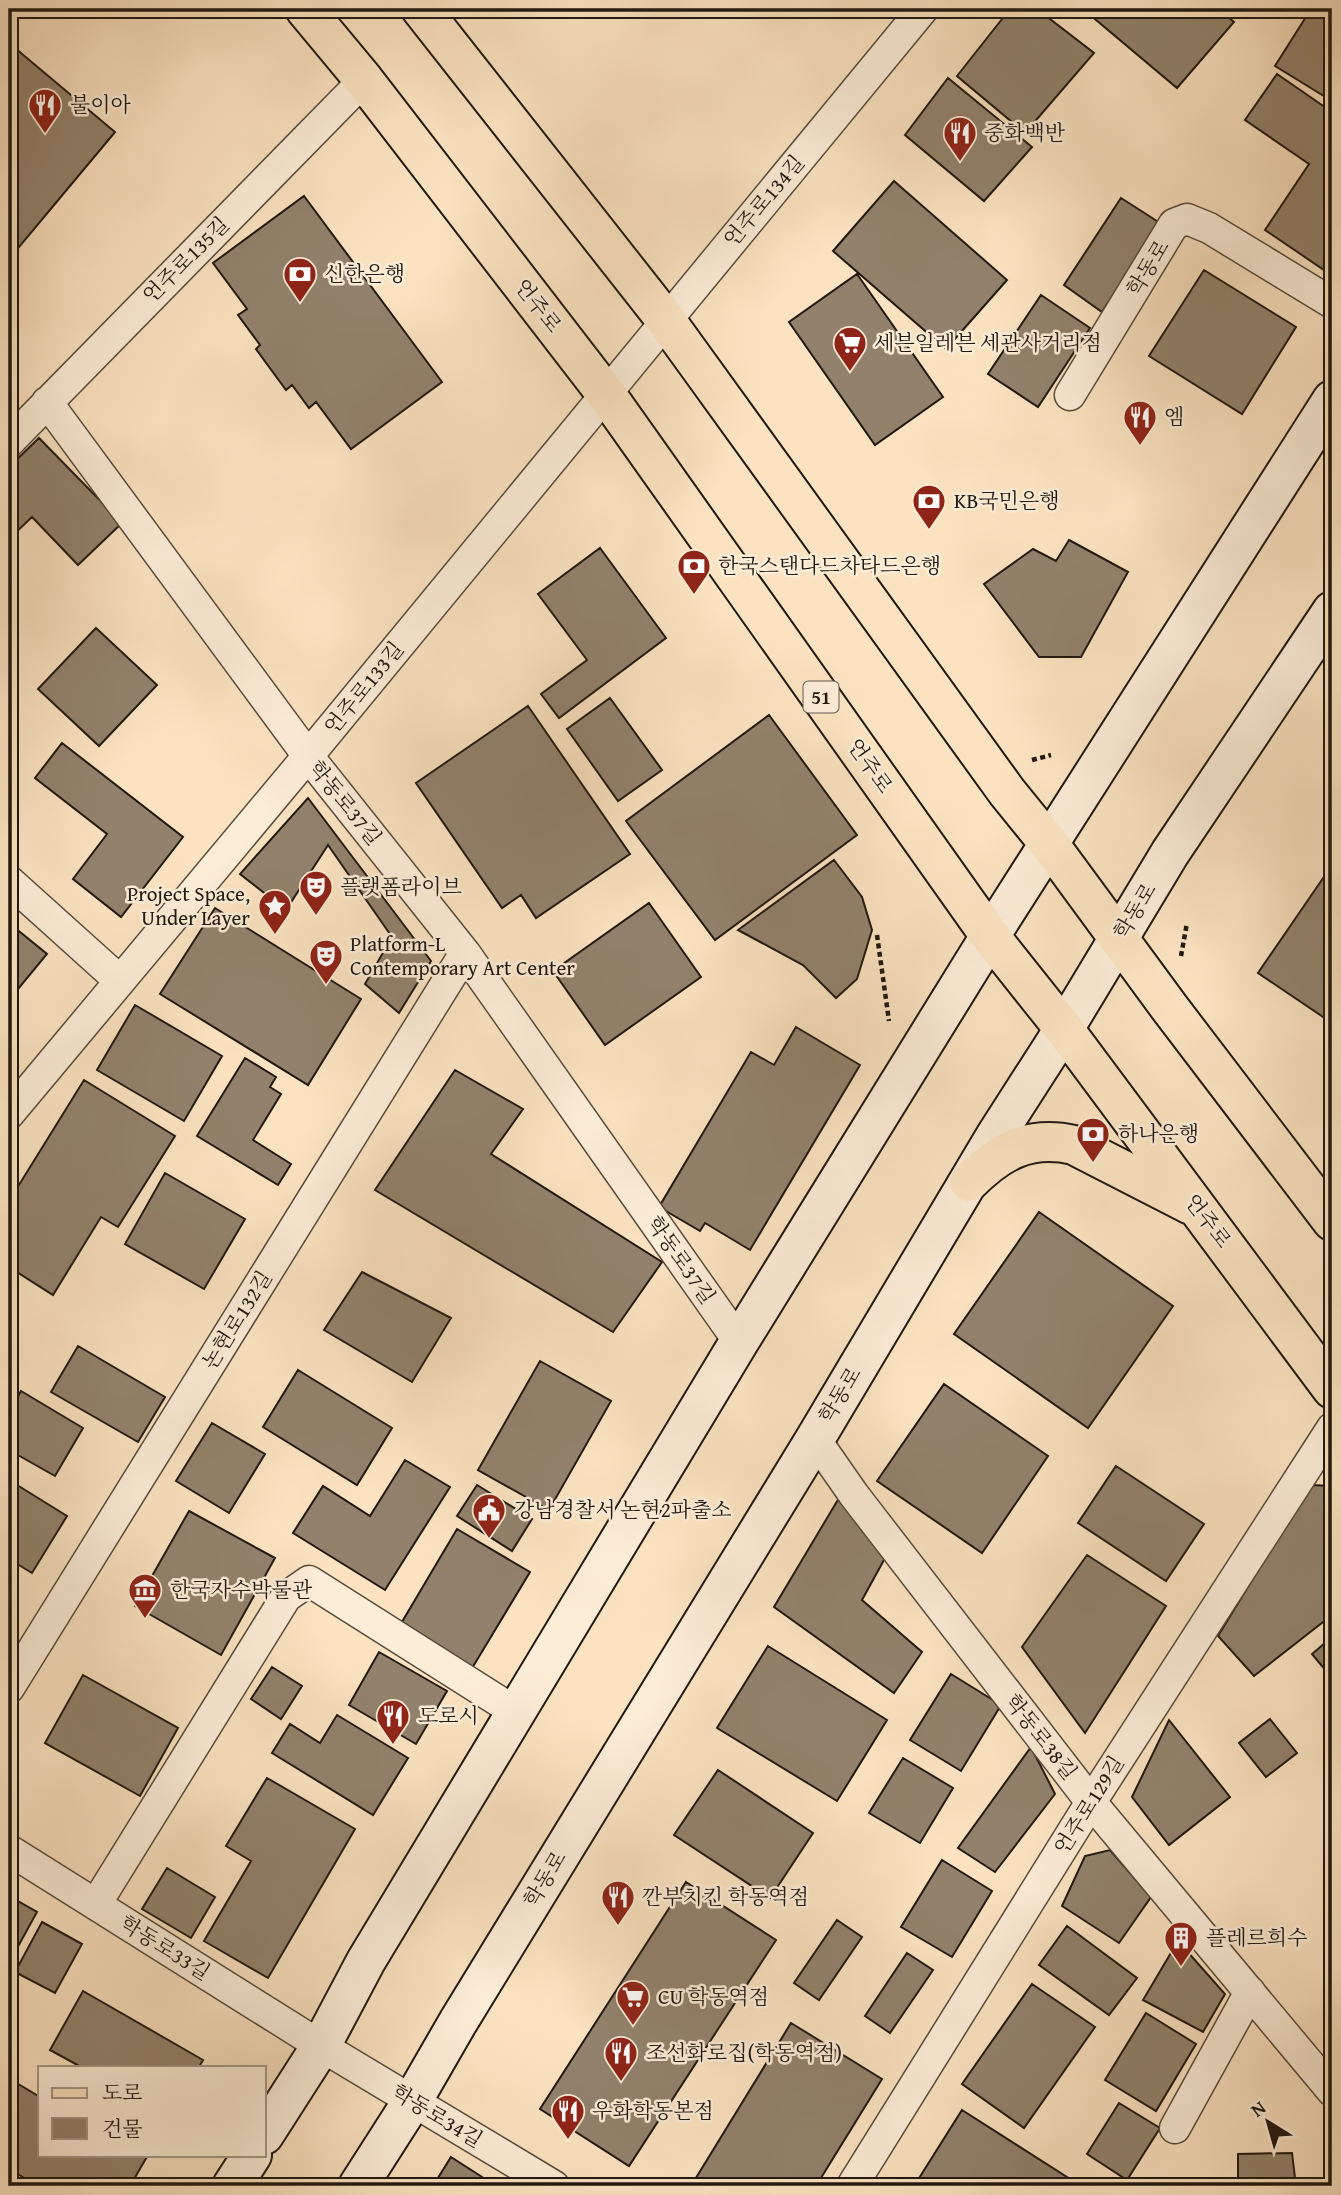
<svg xmlns="http://www.w3.org/2000/svg" width="1341" height="2195" font-family="'Gentium Book Plus','Noto Serif KR',serif">
	<style>
		.building { fill: #92826c; stroke: #201810; stroke-width: 2 }
		.lines { fill: none; stroke-linecap: round; stroke-linejoin: round }
		.minor-casing { stroke: #574b3c; stroke-width: 33 }
		.secondary-casing { stroke: #201810; stroke-width: 42 }
		.primary-casing { stroke: #201810; stroke-width: 42 }
		.path { stroke: #201810; stroke-width: 4.5; stroke-dasharray: 5 3.5; stroke-linecap: butt }
		.minor { stroke: #fcedd7; stroke-width: 30 }
		.secondary { stroke: #fcedd7; stroke-width: 38 }
		.primary { stroke: #fbe3c1; stroke-width: 38 }
		.labels { text-anchor: middle; stroke-width: 5; stroke-linejoin: round; paint-order: stroke }
		.shield { fill: #fcedd7; stroke: #62584c; stroke-width: 2 }
		.shield-label { font-size: 19px; font-weight: bold; fill: #201810 }
		.poi-label { font-size: 21px; fill: #201810; stroke: #fcedd7; text-anchor: start }
		.street-label { font-size: 21px; fill: #201810; stroke: #fcedd7 }
	</style>
	<rect width="100%" height="100%" fill="#fbe3c1"/>
	<filter id="stains"><feTurbulence type="fractalNoise" baseFrequency=".00286" numOctaves="4"/><feColorMatrix values="0 0 0 0 .2 0 0 0 0 .09 0 0 0 0 .02 0 0 0 .5 -.17"/></filter>
	<radialGradient id="worn" r=".72"><stop offset=".6" stop-color="#630" stop-opacity="0"/><stop offset="1" stop-color="#630" stop-opacity=".3"/></radialGradient>
	<!-- building -->
	<path class="building" d="M1010 9H1037L1094 53 1025 133 957 76Z
		M1083 9H1218L1234 22 1177 88Z
		M1311 9H1332V101L1275 66Z
		M9 43 115 132 9 259Z
		M1277 74 1332 112V258L1324 270 1265 230 1309 164 1245 120Z
		M948 78 1032 147 984 201 905 135Z
		M894 181 1007 280 946 349 833 251Z
		M304 196 442 382 351 449 316 402 309 408 292 385 286 390 256 349 260 345 238 315 247 309 213 263Z
		M1121 198 1160 223 1102 312 1064 285Z
		M1204 270 1296 327 1242 414 1149 356Z
		M857 274 943 397 875 445 789 322Z
		M1041 295 1090 328 1038 407 988 374Z
		M39 438 122 523 78 565 32 517 9 539V467Z
		M1069 540 1128 572 1081 657H1039L984 584 1033 549 1056 561Z
		M600 548 666 638 559 718 541 694 587 660 538 594Z
		M96 628 157 685 99 746 38 689Z
		M610 698 662 770 618 801 567 729Z
		M528 706 630 854 536 918 521 895 502 908 416 783Z
		M769 715 857 835 715 940 626 821Z
		M62 743 183 837 121 917 73 879 107 834 35 778Z
		M308 798 431 961 399 1013 365 984 392 937 328 845 286 910 240 874Z
		M834 860 862 897 872 930 857 979 836 998 803 965 738 930Z
		M1328 871 1332 874V1023L1258 973Z
		M649 903 701 977 605 1045 553 971Z
		M215 908 361 999 308 1085 160 994Z
		M9 923 47 954 9 1000Z
		M135 1005 222 1056 184 1121 97 1070Z
		M796 1027 860 1065 750 1250 705 1223 700 1231 659 1207 751 1052 774 1065Z
		M245 1058 276 1077 270 1087 281 1094 253 1140 291 1164 278 1185 197 1136Z
		M455 1070 523 1109 491 1154 662 1262 613 1332 375 1190Z
		M84 1080 175 1136 118 1227 101 1217 53 1295 9 1267V1201Z
		M165 1173 245 1219 204 1289 125 1244Z
		M1039 1212 1173 1306 1088 1428 954 1334Z
		M362 1272 451 1318 412 1382 324 1330Z
		M78 1346 165 1397 138 1442 51 1392Z
		M540 1361 611 1401 549 1510 478 1470Z
		M298 1370 392 1428 357 1485 263 1427Z
		M944 1384 1048 1456 982 1553 877 1481Z
		M21 1391 83 1428 55 1476 9 1450V1412Z
		M212 1423 265 1454 229 1513 176 1481Z
		M405 1460 450 1487 385 1590 293 1533 323 1486 370 1516Z
		M1116 1466 1204 1524 1166 1581 1078 1523Z
		M9 1480 67 1516 32 1573 9 1559Z
		M477 1485 532 1519 512 1551 457 1516Z
		M1310 1485 1332 1486V1615L1254 1676 1218 1636Z
		M839 1498 885 1558 862 1600 922 1652 894 1693 774 1607Z
		M189 1511 275 1558 221 1655 135 1606Z
		M457 1529 530 1572 471 1670 399 1627Z
		M1087 1555 1166 1606 1085 1733 1022 1647Z
		M1332 1637V1678L1312 1654Z
		M768 1646 887 1720 837 1801 717 1728Z
		M379 1652 447 1691 416 1744 349 1705Z
		M272 1667 302 1686 281 1719 251 1699Z
		M951 1674 1001 1705 961 1771 910 1740Z
		M83 1675 178 1728 140 1796 45 1743Z
		M337 1715 408 1758 373 1815 272 1753 290 1724 320 1743Z
		M1270 1719 1297 1753 1266 1777 1239 1743Z
		M1169 1720 1230 1797 1169 1845 1132 1797Z
		M1031 1747 1055 1794 995 1872 958 1848Z
		M903 1758 953 1788 920 1843 869 1813Z
		M718 1770 813 1833 770 1898 674 1835Z
		M267 1778 355 1829 268 1978 204 1941 251 1861 226 1846Z
		M1110 1850 1151 1897 1119 1943 1062 1906 1085 1856Z
		M942 1860 992 1891 952 1957 901 1927Z
		M167 1868 215 1897 191 1938 142 1909Z
		M686 1882 776 1940 629 2166 540 2109Z
		M9 1896 37 1912 9 1963Z
		M837 1920 862 1937 819 2000 794 1983Z
		M42 1922 82 1944 55 1993 15 1972Z
		M1067 1926 1137 1978 1109 2015 1039 1965Z
		M1178 1941 1225 1994 1203 2032 1143 2000Z
		M907 1953 933 1970 890 2033 865 2016Z
		M1032 1984 1095 2027 1024 2128 962 2084Z
		M83 1991 203 2060 199 2067H81L50 2050Z
		M1146 2013 1196 2044 1156 2111 1105 2080Z
		M791 2023 882 2079 816 2186H691Z
		M15 2082 40 2097V2155H148L130 2186H38L9 2169V2093Z
		M1119 2103 1160 2128 1127 2180 1087 2154Z
		M962 2110 1081 2186H920L916 2183Z
		M1292 2153 1296 2186H1238V2154Z
		M451 2157 496 2186H433Z"/>
	<g class="lines">
		<defs>
			<path id="minor" d="M1070 395 1174 224 1187 219 1209 228 1332 303
				M47 402 308 756 465 953 739 1342
				M9 442 364 80
				M9 881 119 980
				M9 1114 308 756 923 9
				M815 1439 854 1495 1091 1802 1332 2091
				M9 1688 465 953
				M9 1850 321 2046 554 2186
				M96 1904 286 1597 309 1581 516 1712
				M1175 2128 1250 1992
				M852 2186 1091 1802 1332 1428"/>
			<path id="secondary" d="M264 2135 321 2046 366 1961 739 1342 990 936 1332 400
				M232 2186 252 2155
				M358 2186 413 2100 458 2022 815 1439 996 1135 1064 1029 1170 853 1332 611"/>
			<path id="primary" d="M305 9 364 80 606 394 990 936 1064 1029 1332 1389
				M421 9 665 319 1007 792 1050 845 1169 1007 1332 1221
				M969 1182C1000 1151 1029 1135 1074 1145L1191 1205"/>
		</defs>
		<!-- minor casing -->
		<use href="#minor" class="minor-casing"/>
		<!-- secondary casing -->
		<use href="#secondary" class="secondary-casing"/>
		<!-- primary casing -->
		<use href="#primary" class="primary-casing"/>
		<!-- path -->
		<path class="path" d="M1032 760 1051 755
			M877 935 889 1021
			M1181 956 1187 923"/>
		<!-- minor -->
		<use href="#minor" class="minor"/>
		<!-- secondary -->
		<use href="#secondary" class="secondary"/>
		<!-- primary -->
		<use href="#primary" class="primary"/>
	</g>
	<!-- icons -->
	<defs>
		<symbol id="restaurant-pin" viewBox="-11 -11 22 30"><path d="M0 17L-7.5 6A9.5 9.5 0 1 1 7.5 6Z" fill="#8f2418" stroke="#fcedd7"/><path d="M-5-6h1v4h1v-4h1v4h1v-4h1v5L-1.5 .5V6h-2V.5L-5-1ZM5-6V6H3V1.5H1.5Q1.5-4 5-6Z" fill="#fff"/></symbol>
		<symbol id="bank-pin" viewBox="-11 -11 22 30"><path d="M0 17L-7.5 6A9.5 9.5 0 1 1 7.5 6Z" fill="#8f2418" stroke="#fcedd7"/><path d="M-6-4H6V4H-6ZM0-2.3a2.3 2.3 0 1 0 0 4.6a2.3 2.3 0 1 0 0-4.6Z" fill="#fff"/></symbol>
		<symbol id="supermarket-pin" viewBox="-11 -11 22 30"><path d="M0 17L-7.5 6A9.5 9.5 0 1 1 7.5 6Z" fill="#8f2418" stroke="#fcedd7"/><path d="M-6-5.5h2.5l.6 2H6L4.5 2H-2.5L-4.4-4H-6ZM-1.5 3.2a1.3 1.3 0 1 0 .1 0ZM3 3.2a1.3 1.3 0 1 0 .1 0Z" fill="#fff"/></symbol>
		<symbol id="theatre-pin" viewBox="-11 -11 22 30"><path d="M0 17L-7.5 6A9.5 9.5 0 1 1 7.5 6Z" fill="#8f2418" stroke="#fcedd7"/><path d="M-5-5.5Q0-4 5-5.5V0Q5 5 0 6Q-5 5-5 0ZM-3.3-2.5H-1v1.5H-3.3ZM1-2.5H3.3v1.5H1ZM-2.8 1Q0 5.5 2.8 1Z" fill="#fff"/></symbol>
		<symbol id="sight-pin" viewBox="-11 -11 22 30"><path d="M0 17L-7.5 6A9.5 9.5 0 1 1 7.5 6Z" fill="#8f2418" stroke="#fcedd7"/><path d="M0-6L1.8-2.2L6-1.7L2.9 1.2L3.7 5.4L0 3.3L-3.7 5.4L-2.9 1.2L-6-1.7L-1.8-2.2Z" fill="#fff"/></symbol>
		<symbol id="civic-pin" viewBox="-11 -11 22 30"><path d="M0 17L-7.5 6A9.5 9.5 0 1 1 7.5 6Z" fill="#8f2418" stroke="#fcedd7"/><path d="M-.6-6.5H3V-4.5H.6V-3L4-1V1h2V6H-6V1h2V-1L-.6-3ZM-1.2 2.5V6h2.4V2.5Z" fill="#fff"/></symbol>
		<symbol id="museum-pin" viewBox="-11 -11 22 30"><path d="M0 17L-7.5 6A9.5 9.5 0 1 1 7.5 6Z" fill="#8f2418" stroke="#fcedd7"/><path d="M0-6L6-3V-2H-6V-3ZM-5-1h2V3h-2ZM-1-1h2V3h-2ZM3-1h2V3H3ZM-6 4H6V6H-6Z" fill="#fff"/></symbol>
		<symbol id="building-pin" viewBox="-11 -11 22 30"><path d="M0 17L-7.5 6A9.5 9.5 0 1 1 7.5 6Z" fill="#8f2418" stroke="#fcedd7"/><path d="M-4-6H4V6H1V3H-1V6H-4ZM-2.5-4.3h1.7v1.8h-1.7ZM.8-4.3h1.7v1.8H.8ZM-2.5-1h1.7V.8h-1.7ZM.8-1h1.7V.8H.8Z" fill="#fff"/></symbol>
	</defs>
	<g fill-rule="evenodd">
		<use href="#restaurant-pin" x="26" y="86" width="38" height="52"/>
		<use href="#restaurant-pin" x="941" y="114" width="38" height="52"/>
		<use href="#bank-pin" x="281" y="255" width="38" height="52"/>
		<use href="#supermarket-pin" x="831" y="324" width="38" height="52"/>
		<use href="#restaurant-pin" x="1121" y="398" width="38" height="52"/>
		<use href="#bank-pin" x="910" y="482" width="38" height="52"/>
		<use href="#bank-pin" x="675" y="547" width="38" height="52"/>
		<use href="#theatre-pin" x="297" y="868" width="38" height="52"/>
		<use href="#sight-pin" x="256" y="887" width="38" height="52"/>
		<use href="#theatre-pin" x="307" y="937" width="38" height="52"/>
		<use href="#bank-pin" x="1074" y="1115" width="38" height="52"/>
		<use href="#civic-pin" x="470" y="1491" width="38" height="52"/>
		<use href="#museum-pin" x="126" y="1571" width="38" height="52"/>
		<use href="#restaurant-pin" x="374" y="1697" width="38" height="52"/>
		<use href="#restaurant-pin" x="599" y="1878" width="38" height="52"/>
		<use href="#building-pin" x="1162" y="1919" width="38" height="52"/>
		<use href="#supermarket-pin" x="614" y="1978" width="38" height="52"/>
		<use href="#restaurant-pin" x="602" y="2034" width="38" height="52"/>
		<use href="#restaurant-pin" x="549" y="2092" width="38" height="52"/>
	</g>
	<g class="labels">
		<!-- shield labels -->
		<rect class="shield" x="803.5" y="681.5" width="35" height="31" rx="5"/>
		<g class="shield-label">
			<text x="821" y="704">51</text>
		</g>
		<!-- poi labels -->
		<g class="poi-label">
			<text x="70" y="112">불이아</text>
			<text x="984" y="140">중화백반</text>
			<text x="324" y="281">신한은행</text>
			<text x="874" y="350">세븐일레븐 세관사거리점</text>
			<text x="1164" y="424">엠</text>
			<text x="954" y="508">KB국민은행</text>
			<text x="718" y="573">한국스탠다드차타드은행</text>
			<text x="340" y="894">플랫폼라이브</text>
			<text x="250" y="901" text-anchor="end">Project Space,<tspan x="250" dy="24">Under Layer</tspan></text>
			<text x="350" y="951">Platform-L<tspan x="350" dy="24">Contemporary Art Center</tspan></text>
			<text x="1118" y="1141">하나은행</text>
			<text x="514" y="1517">강남경찰서 논현2파출소</text>
			<text x="170" y="1597">한국자수박물관</text>
			<text x="418" y="1723">도로시</text>
			<text x="642" y="1904">깐부치킨 학동역점</text>
			<text x="1206" y="1945">플레르희수</text>
			<text x="658" y="2004">CU 학동역점</text>
			<text x="646" y="2060">조선화로집(학동역점)</text>
			<text x="592" y="2118">우화학동본점</text>
		</g>
		<!-- street labels -->
		<g class="street-label">
			<text transform="translate(764 201) rotate(-50)" y="7">언주로134길</text>
			<text transform="translate(186 260) rotate(-45)" y="7">언주로135길</text>
			<text transform="translate(1148 268) rotate(-59)" y="7">학동로</text>
			<text transform="translate(538 306) rotate(52)" y="7">언주로</text>
			<text transform="translate(364 688) rotate(-51)" y="7">언주로133길</text>
			<text transform="translate(870 766) rotate(55)" y="7">언주로</text>
			<text transform="translate(345 803) rotate(51)" y="7">학동로37길</text>
			<text transform="translate(1135 911) rotate(-59)" y="7">학동로</text>
			<text transform="translate(1208 1221) rotate(53)" y="7">언주로</text>
			<text transform="translate(681 1260) rotate(55)" y="7">학동로37길</text>
			<text transform="translate(237 1320) rotate(-58)" y="7">논현로132길</text>
			<text transform="translate(840 1395) rotate(-59)" y="7">학동로</text>
			<text transform="translate(1041 1737) rotate(52)" y="7">학동로38길</text>
			<text transform="translate(1089 1805) rotate(-58)" y="7">언주로129길</text>
			<text transform="translate(545 1879) rotate(-59)" y="7">학동로</text>
			<text transform="translate(165 1948) rotate(32)" y="7">학동로33길</text>
			<text transform="translate(437 2116) rotate(31)" y="7">학동로34길</text>
		</g>
	</g>
	<!-- margin -->
	<rect width="1341" height="2195" fill="none" stroke="#fbe3c1" stroke-width="35"/>
	<rect x="10" y="10" width="1320" height="2174" fill="none" stroke="#201810" stroke-width="3.5"/>
	<rect x="18" y="18" width="1306" height="2160" fill="none" stroke="#201810" stroke-width="2"/>
	<!-- legend -->
	<rect x="38" y="2066" width="228" height="91" fill="#fcedd7" stroke="#a49887" stroke-width="2"/>
	<rect x="52" y="2088" width="35" height="10" fill="#fbe3c1" stroke="#a49887" stroke-width="2"/>
	<text x="102" y="2100" font-size="21" fill="#201810">도로</text>
	<rect x="52" y="2118" width="35" height="21" fill="#92826c" stroke="#a49887" stroke-width="2"/>
	<text x="102" y="2136" font-size="21" fill="#201810">건물</text>
	<!-- north arrow -->
	<g transform="translate(1268 2122) rotate(323)" stroke="#fcedd7" stroke-width="5" paint-order="stroke">
	<path d="M0-5L12 26L0 18L-12 26Z" fill="#201810"/>
	<text y="-10" font-size="19" font-weight="bold" text-anchor="middle" fill="#201810">N</text>
	</g>
	<rect width="100%" height="100%" filter="url(#stains)"/>
	<rect width="100%" height="100%" fill="url(#worn)"/>
</svg>
